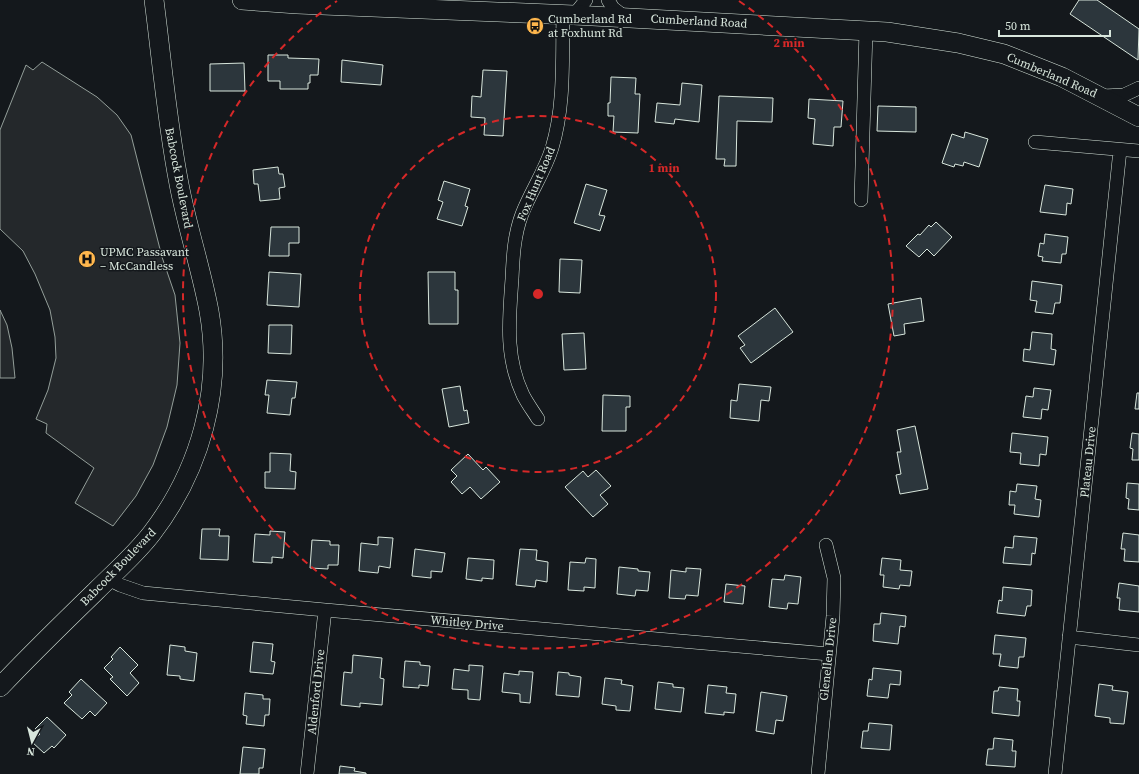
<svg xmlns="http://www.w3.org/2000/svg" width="1139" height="774" font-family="'Source Serif 4',serif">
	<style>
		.parking { fill: #24282b; stroke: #939e99 }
		.building { fill: #2c363c; stroke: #d8e6dc }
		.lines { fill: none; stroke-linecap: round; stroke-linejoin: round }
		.street-casing { stroke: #d8e6dc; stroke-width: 14 }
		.secondary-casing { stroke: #d8e6dc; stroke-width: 20 }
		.street { stroke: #14181c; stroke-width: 13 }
		.secondary { stroke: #14181c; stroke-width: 19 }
		.ring { fill: none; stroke: #d62828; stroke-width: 2; stroke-dasharray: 7 5 }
		.labels { text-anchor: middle; stroke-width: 3; stroke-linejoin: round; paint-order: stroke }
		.poi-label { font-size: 12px; fill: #d8e6dc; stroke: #14181c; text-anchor: start }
		.street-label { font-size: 12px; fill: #d8e6dc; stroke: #14181c }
		.centre { fill: #d62828; stroke: #14181c; stroke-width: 2 }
		.ring-label { font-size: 12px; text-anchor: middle; font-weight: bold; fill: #d62828; stroke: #14181c; stroke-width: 3; stroke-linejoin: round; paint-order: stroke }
	</style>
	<rect width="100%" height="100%" fill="#14181c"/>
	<!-- parking -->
	<path class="parking" d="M42 62 97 97 117 115 131 135 162 257 175 295 180 343 177 385 167 427 153 465 136 496 113 526 75 503 94 468 46 433 47 424 36 419 48 390 56 358 55 337 50 310 35 274 23 251 0 229V130L26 65 33 70Z
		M0 310 7 325 12 348 15 378H0Z"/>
	<!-- building -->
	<path class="building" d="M1079 0H1097L1139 29 1138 60 1070 14Z
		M268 55H288V58L319 59 318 75H310V83H308V89H280V81H268Z
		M342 60 383 65 381 85 341 82Z
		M244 63 245 91H210V64Z
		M483 70 507 71 503 136 484 135 485 118 471 117 472 96 481 97Z
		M611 77 636 78 635 94H640L638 133 613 132 614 116H608V103H610Z
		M682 83 702 85 699 122 675 119 674 124 655 122 657 103 680 105Z
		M719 96 773 98 772 122 737 121 736 166H724L725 159H716Z
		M809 99 843 101 841 127H834L833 146 813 144 815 119 808 118Z
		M878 106 916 107V132L877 131Z
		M965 132 988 139 979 167 964 162 963 166 955 164 954 167 942 163 952 134 964 138Z
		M278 167 279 174H283L285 187 279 188 280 199 260 201 258 184H254L253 170Z
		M444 181 470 189 465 206 468 207 462 226 437 219 443 202 438 200Z
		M586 184 607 190 599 215 605 216 600 231 574 223Z
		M1045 185 1073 189 1071 204 1067 203 1066 215 1040 212Z
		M936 222 952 237 934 256 927 249 919 257 906 246 918 234 920 235 929 225 931 227Z
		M271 227H299V243H289V256H269Z
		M1045 234 1068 237 1066 254H1062L1061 263 1042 261 1043 257 1038 256 1040 243 1044 244Z
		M560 259 582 260 580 293 559 292Z
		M269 272 301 274 299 307 267 305Z
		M428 272H455V290H458V324H429Z
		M1032 281 1062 285 1060 303H1055L1053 314 1035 312 1037 301 1030 300Z
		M921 298 924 321 904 324 905 334 894 336 888 304Z
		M775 308 793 332 751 363 740 348 745 345 738 336Z
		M269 325H292L291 354 268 353Z
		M1032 332 1052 334 1051 349 1056 350 1054 365 1023 361 1024 349 1030 350Z
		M584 333 586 369 564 370 562 334Z
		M267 380 297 382 295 398H292L290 415 267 413 269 395H265Z
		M739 384 771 387 769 401 761 400 759 421 730 418 731 400 737 401Z
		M460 386 464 411 467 410 469 423 449 427 442 389Z
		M1034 388 1051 390 1048 410 1042 409 1041 419 1023 417 1026 396 1033 397Z
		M1137 393H1139V409H1135Z
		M603 395 630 396V407H626V431H602Z
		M915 426 928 489 900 494 896 475 901 474 897 452H901L897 430Z
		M1012 433 1048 437 1046 455 1040 454 1039 466 1020 464 1021 453 1010 452Z
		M1132 433 1139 434V460H1132L1133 449 1130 448Z
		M270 453 291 454 290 471 296 472 295 489 265 488V472H270Z
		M468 454 483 470 486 467 500 482 481 499 470 487 462 494 451 482 457 476 451 470Z
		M596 470 611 486 600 495 608 504 593 517 565 487 583 471 588 477Z
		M1127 483 1139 484V510L1128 509 1129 499 1126 498Z
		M1017 484 1037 486 1035 499 1041 500 1039 517 1014 514 1015 505H1009L1010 491 1016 492Z
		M202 529H220L219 536H229L228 560 200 559Z
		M270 531 285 532 283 558 272 557V563L253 562 255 534 270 535Z
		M1123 533 1139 535V562L1124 561 1125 549H1121Z
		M1014 536 1037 538 1035 554 1032 553 1031 565 1003 563 1005 547 1013 548Z
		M378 537 393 538 390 568 379 566 378 573 359 571 361 543 378 545Z
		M312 540 330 541V545H339L338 565H328V569L310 568Z
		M415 549 445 553 442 572 431 571V578L412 576Z
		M520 549 537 550 536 560 548 562 547 582 536 580 535 587 516 585Z
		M468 558 494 560 493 579 482 578V581L466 579Z
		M586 558 596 559 595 588 584 587V591L568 590 570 562 585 563Z
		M882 558 901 560 900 570 912 571 910 586 900 585 899 589 883 587 884 575H880Z
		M619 567 638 569V571L650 572 648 591 636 590 635 596 617 594Z
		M686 568 701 569 698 596 686 595 685 599 669 598 671 570 686 572Z
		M785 575 801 577 798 604 788 603 787 609 769 607 772 579 784 580Z
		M1119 583 1139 586V612L1119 610 1120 598H1117Z
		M726 584 745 586 743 604 724 602Z
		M1003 587 1032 590 1031 606H1027L1025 616 997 613 999 600 1002 601Z
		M881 613 906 616 905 627 900 626 898 644 873 641 874 624H880Z
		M995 635 1026 638 1024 657H1019L1018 668 999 666 1001 654H993Z
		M253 642 273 644 271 661 275 662 273 674 250 672Z
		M170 645 185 647V651L197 653 194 681 180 679V676L167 675Z
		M120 647 138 665 130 673 139 683 127 696 110 679 113 677 104 668 113 659 111 657Z
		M353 655 382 658 380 678 384 679 382 705 360 703V707L341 705 344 672 352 673Z
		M405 661 420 662V665L430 666 428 686 419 685V688L403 687Z
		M469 665 483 666 480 700 468 699V690L452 689 454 669 469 671Z
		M873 668 901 671 900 685 890 684 888 698 867 696 869 679 872 680Z
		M519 671 533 672 530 703 520 702V694L502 692 504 673 519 675Z
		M558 672 569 673V675L581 677 579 697 556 695Z
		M605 678 622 680 621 684 633 686 630 711 616 710V706L602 704Z
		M81 679 107 703 95 716 90 711 82 719 64 703 72 695 69 692Z
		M658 682 673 684V687L684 688 681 712 655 709Z
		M1099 684 1113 686 1112 690 1128 692 1124 724 1110 723V718L1095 716Z
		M708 685 727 687 726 693 736 694 734 713 724 712V715L705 713Z
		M999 687 1018 689 1017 701H1020L1019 716 992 713 994 691H998Z
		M761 692 787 696 783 721 776 720 774 734 756 731Z
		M245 693 263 695V699H270L269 715H265L264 726 246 724 247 716 243 715Z
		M47 717 66 735 54 748 52 746 44 753 32 742 40 734 35 729Z
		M869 723 892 725 890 750 861 748 863 731H868Z
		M994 738 1013 740 1012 751H1016L1015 767 986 765 988 749H993Z
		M243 747 265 749 263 768H259V774H240Z
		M340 766 355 768 354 771 366 773V774H339Z"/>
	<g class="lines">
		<defs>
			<path id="street" d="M608 0 613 8 626 18
				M574 15 586 0
				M1103 96 1124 95 1139 88
				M1035 142 1139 151
				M861 200 866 30
				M538 419C533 411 527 403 523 395 505 357 509 320 512 279 513 257 514 235 522 214 531 191 545 171 552 148 565 105 562 59 563 15
				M108 579 120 585 143 593 325 610 829 654
				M1069 637 1139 645
				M307 774 325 610
				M818 774 833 616 834 578 826 545
				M1055 774 1120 150"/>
			<path id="secondary" d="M242 0 297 4 574 15 887 32 958 43 1004 54 1062 77 1139 117
				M0 687C31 654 63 623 96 591 115 572 136 554 152 533 200 470 223 390 209 311 201 268 187 227 179 184 167 122 162 62 154 0"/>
		</defs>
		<!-- street casing -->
		<use href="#street" class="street-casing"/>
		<!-- secondary casing -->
		<use href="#secondary" class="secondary-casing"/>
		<!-- street -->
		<use href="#street" class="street"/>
		<!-- secondary -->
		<use href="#secondary" class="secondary"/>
	</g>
	<!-- distance rings -->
	<g class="ring">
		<circle cx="538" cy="294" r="178"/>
		<path d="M739 1A355 355 0 1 1 337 1"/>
	</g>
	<!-- icons -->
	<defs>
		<symbol id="bus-disc" viewBox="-11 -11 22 22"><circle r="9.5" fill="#ffb74d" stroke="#14181c"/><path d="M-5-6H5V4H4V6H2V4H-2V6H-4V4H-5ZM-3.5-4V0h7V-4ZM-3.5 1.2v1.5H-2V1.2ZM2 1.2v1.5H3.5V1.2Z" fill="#111"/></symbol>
		<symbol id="hospital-disc" viewBox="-11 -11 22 22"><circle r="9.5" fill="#ffb74d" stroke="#14181c"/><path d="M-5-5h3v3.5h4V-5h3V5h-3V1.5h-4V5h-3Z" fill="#111"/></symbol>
	</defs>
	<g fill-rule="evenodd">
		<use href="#bus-disc" x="525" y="16" width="20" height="20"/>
		<use href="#hospital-disc" x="77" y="249" width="20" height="20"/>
	</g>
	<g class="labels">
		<!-- poi labels -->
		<g class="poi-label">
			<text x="548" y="23">Cumberland Rd<tspan x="548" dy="14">at Foxhunt Rd</tspan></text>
			<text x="100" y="256">UPMC Passavant<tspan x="100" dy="14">– McCandless</tspan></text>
		</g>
		<!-- street labels -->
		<g class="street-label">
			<text transform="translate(699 21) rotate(3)" y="4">Cumberland Road</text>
			<text transform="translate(1052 75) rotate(23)" y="4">Cumberland Road</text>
			<text transform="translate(179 178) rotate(79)" y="4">Babcock Boulevard</text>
			<text transform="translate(536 184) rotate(-67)" y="4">Fox Hunt Road</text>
			<text transform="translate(1088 462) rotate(-84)" y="4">Plateau Drive</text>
			<text transform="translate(118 567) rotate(-46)" y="4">Babcock Boulevard</text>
			<text transform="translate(467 623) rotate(5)" y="4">Whitley Drive</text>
			<text transform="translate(828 659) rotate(-84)" y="4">Glenellen Drive</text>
			<text transform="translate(316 692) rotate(-84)" y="4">Aldenford Drive</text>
		</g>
	</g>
	<circle cx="538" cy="294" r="6" class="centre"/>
	<g class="ring-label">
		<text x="789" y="47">2 min</text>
		<text x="664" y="172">1 min</text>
	</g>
	<!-- north arrow -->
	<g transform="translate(32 742) rotate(187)" stroke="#14181c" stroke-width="3" paint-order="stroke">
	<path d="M0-3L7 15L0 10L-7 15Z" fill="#d8e6dc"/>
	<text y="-6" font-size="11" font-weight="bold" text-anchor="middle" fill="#d8e6dc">N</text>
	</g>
	<!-- scale -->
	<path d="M999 30v6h111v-6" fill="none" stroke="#d8e6dc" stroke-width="2"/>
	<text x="1005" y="30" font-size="12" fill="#d8e6dc" stroke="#14181c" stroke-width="3" paint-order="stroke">50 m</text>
</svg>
